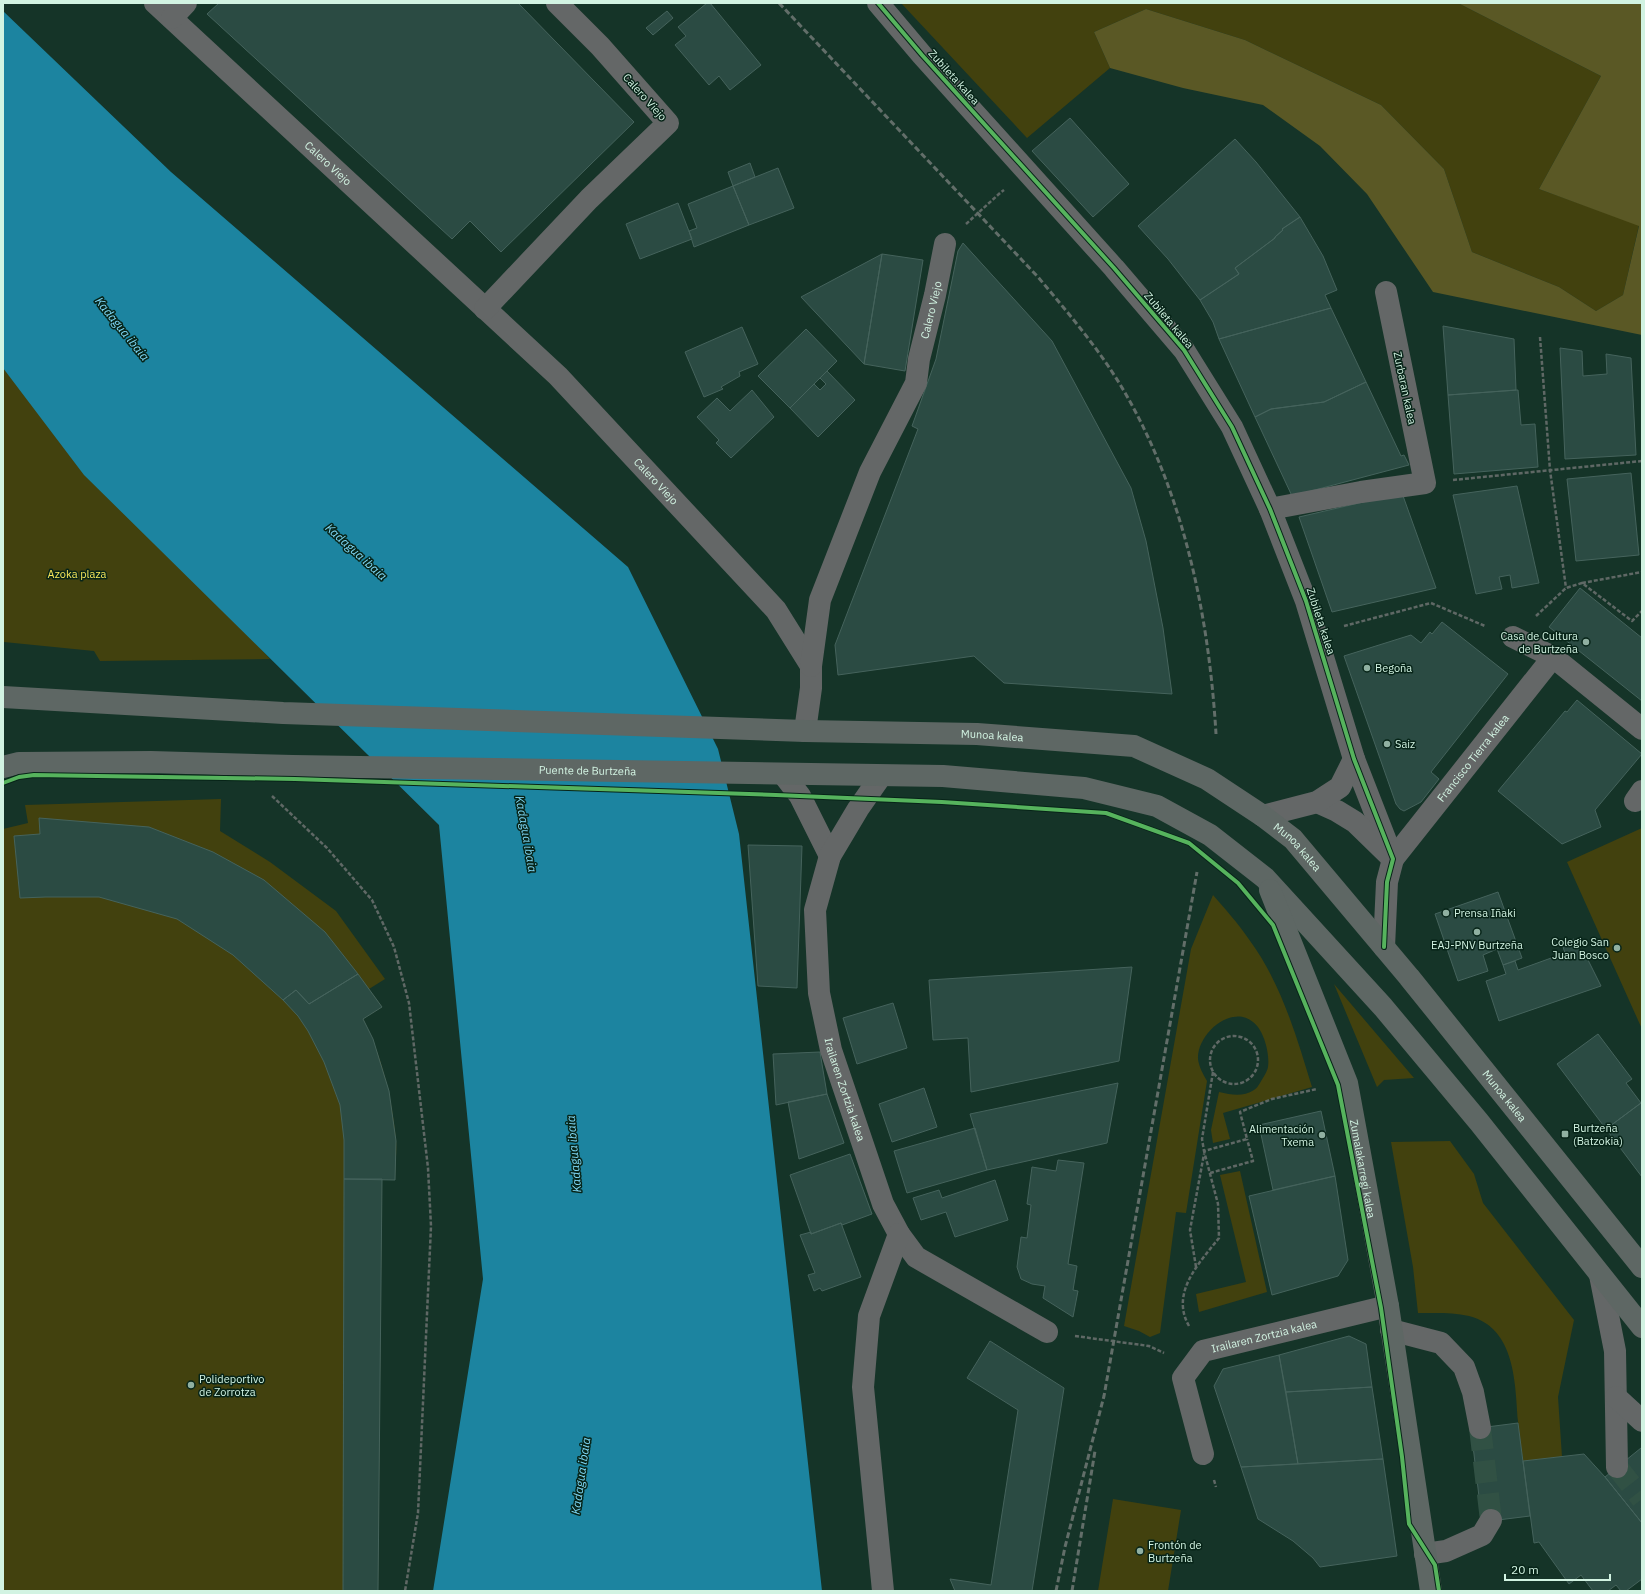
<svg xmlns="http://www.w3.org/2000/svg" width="1645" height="1594" font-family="'IBM Plex Sans',sans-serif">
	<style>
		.green { fill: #42410e }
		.forest { fill: #5a5825 }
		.water { fill: #1c84a0 }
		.building { fill: #2b4b43; stroke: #45635c }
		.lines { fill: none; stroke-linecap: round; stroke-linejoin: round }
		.minor-tunnel { stroke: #315144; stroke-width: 22; stroke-dasharray: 22 11; stroke-linecap: butt }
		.path { stroke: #5f6865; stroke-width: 2.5; stroke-dasharray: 4 2; stroke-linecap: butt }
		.minor { stroke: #646767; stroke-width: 22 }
		.major { stroke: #5e6764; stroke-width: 22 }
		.rail { stroke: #626e69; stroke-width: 3; stroke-dasharray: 6 3; stroke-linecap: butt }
		.cycleway-casing { stroke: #072418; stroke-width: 6 }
		.cycleway { stroke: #56b35d; stroke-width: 4 }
		.poi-dot { fill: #90b0a1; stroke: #072418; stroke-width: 1.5 }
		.labels { text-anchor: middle; stroke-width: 3; stroke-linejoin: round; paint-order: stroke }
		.street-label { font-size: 11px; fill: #d2f3e2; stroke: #072418 }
		.park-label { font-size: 11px; fill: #f8e759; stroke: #072418 }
		.poi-label { font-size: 11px; fill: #d2f3e2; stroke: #072418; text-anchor: start }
		.water-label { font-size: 12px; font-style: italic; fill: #7fd8f7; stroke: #072418 }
	</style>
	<rect width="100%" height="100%" fill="#153428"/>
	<!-- green -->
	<path class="green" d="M901 3H1458L1601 76 1539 189 1639 225 1623 295 1596 311 1559 287 1472 252 1444 169 1381 105 1245 40 1146 9 1094 32 1110 68 1027 138Z
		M3 361 270 659 100 661 94 651 4 642 3 640Z
		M221 799 220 831 270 862 336 911 385 979 369 989 382 1007 363 1019C382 1056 392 1098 396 1140 397 1153 395 1166 395 1180L382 1179 378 1591H3V829L28 823 25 805Z
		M1642 828V1029L1567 862Z
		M1213 895C1225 909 1238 923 1248 938 1281 982 1296 1035 1312 1087L1223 1113 1230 1139 1213 1143 1211 1130 1219 1092C1232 1095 1243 1097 1254 1090 1257 1088 1258 1086 1260 1083 1263 1078 1267 1072 1268 1067 1270 1054 1264 1030 1253 1022 1231 1004 1197 1034 1198 1059 1199 1067 1203 1074 1207 1081L1186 1213 1176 1212 1160 1333 1150 1337 1139 1331 1124 1326 1191 949Z
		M1334 984 1414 1078 1384 1080 1377 1087Z
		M1450 1141 1474 1174 1483 1203 1574 1320 1558 1397 1562 1457 1523 1461C1521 1448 1519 1434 1518 1421 1515 1384 1516 1328 1469 1316 1452 1312 1435 1313 1418 1313L1413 1267 1391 1142Z
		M1240 1171 1267 1292 1199 1312 1196 1294 1246 1282 1220 1175Z
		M1113 1499 1181 1510 1168 1591H1098Z"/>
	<!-- forest -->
	<path class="forest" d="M1458 3H1642V335L1433 292 1367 194 1320 146 1263 105 1183 88 1110 68 1094 32 1146 9 1245 40 1381 105 1444 169 1472 252 1559 287 1596 311 1623 295 1639 226 1539 189 1601 76Z"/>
	<!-- water -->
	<path class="water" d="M3 11 171 172 628 567 718 749 739 834 822 1591H433L483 1279 439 825 84 475 3 368Z"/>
	<!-- building -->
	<path class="building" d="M219 3H518L634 122 501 252 470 221 452 239 207 14Z
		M707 3H710L761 65 730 90 719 76 709 85 675 45 686 36 678 27Z
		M667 11 673 18 653 35 646 28Z
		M1070 118 1129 184 1093 217 1032 151Z
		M1235 139 1256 162 1300 217 1282 229 1283 230 1275 237V238L1235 268 1239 274 1200 300 1168 259 1138 226Z
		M750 163 755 177 733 186 728 172Z
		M778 168 794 208 749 225 733 186Z
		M733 186 749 225 694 247 689 231 697 228 688 204Z
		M678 203 692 239 640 259 626 224Z
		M1300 217 1323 256 1337 290 1325 295 1331 308 1219 339 1213 322 1200 300 1239 274 1235 268 1275 238V237L1283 230 1282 229Z
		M963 243 1052 341 1131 488 1146 541 1163 628 1172 694 1004 683 974 656 838 675 835 645 918 429 912 426 936 359 958 251Z
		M882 254 864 364 801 297Z
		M882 254 923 260 905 371 864 364Z
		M1331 308 1366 382 1324 402 1271 409 1255 417 1219 339Z
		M1443 326 1514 339 1516 390 1448 395Z
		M742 327 758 364 739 372 740 376 721 387 723 389 704 397 685 352Z
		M806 329 837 361 790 408 758 376Z
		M1560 348 1582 351 1583 376 1607 374 1606 354 1631 358 1636 455 1565 459Z
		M827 371 855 400 818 437 790 408 814 384 820 390 826 384 820 378Z
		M1366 382 1401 456 1404 455 1409 465 1292 496 1255 417 1271 409 1324 402Z
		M752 390 774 417 731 458 716 443 719 440 697 417 717 398 730 411Z
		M1518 390 1521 425 1535 424 1538 467 1454 474 1448 395Z
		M1631 473 1639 555 1576 561 1567 479Z
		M1517 486 1539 583 1512 588 1510 575 1499 577 1502 589 1476 594 1453 495Z
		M1402 493 1436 588 1332 612 1299 517Z
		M1580 588 1642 638V701L1549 627Z
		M1442 622 1508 674 1431 772 1439 779 1421 802 1404 811 1400 809 1396 804 1344 656 1411 635 1421 643 1430 632 1432 634Z
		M1577 700 1642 754 1595 810 1601 827 1562 844 1498 791 1565 711 1567 712Z
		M39 818 149 827 213 852 264 880 325 932 358 974 309 1004 296 990 283 1000 233 955 177 919 99 897H46L20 898 14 836 40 834Z
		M748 845 802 846 797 988 758 986Z
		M1498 892 1522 958 1503 965 1497 949 1483 955 1488 971 1458 981 1435 914Z
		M1574 939 1582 960 1587 958 1601 986 1499 1021 1486 981 1506 974 1503 965 1515 961 1518 970 1565 953 1562 944Z
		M1132 967 1119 1061 971 1092 968 1038 933 1040 929 980Z
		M358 974 382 1007 363 1019 373 1039 389 1091 396 1141 395 1180 344 1179V1140L340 1105 324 1062 308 1031 298 1016 283 1000 296 990 309 1004Z
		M893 1003 907 1048 857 1064 843 1018Z
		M1598 1034 1632 1079 1626 1083 1641 1103 1606 1129 1557 1064Z
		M820 1052 827 1094 776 1105 773 1054Z
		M1118 1083 1107 1143 987 1170 970 1114Z
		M924 1088 937 1127 892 1142 879 1104Z
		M827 1094 844 1143 799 1159 788 1102Z
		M1641 1103 1642 1105V1177L1606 1129Z
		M1321 1111 1335 1176 1273 1190 1259 1125Z
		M975 1128 987 1170 907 1193 894 1151Z
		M850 1154 872 1214 842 1225 841 1223 811 1234 790 1175Z
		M1058 1160 1084 1163 1068 1264 1077 1266 1073 1290 1078 1291 1073 1317 1043 1298 1045 1286 1032 1284 1021 1279 1017 1267 1021 1237 1027 1238 1031 1205 1027 1204 1032 1167 1056 1171Z
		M1335 1176 1348 1260 1338 1276 1272 1295 1249 1196Z
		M344 1179H382L378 1591H343Z
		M995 1180 1008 1220 955 1237 946 1212 921 1220 913 1198 939 1190 942 1198Z
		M841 1223 861 1277 822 1291 820 1288 814 1291 808 1275 815 1273 800 1235 811 1232V1234Z
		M1349 1336 1366 1344 1372 1387 1286 1392 1279 1355Z
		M990 1341 1064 1388 1032 1591H955L950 1579 991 1585 1018 1410 967 1378Z
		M1279 1355 1298 1464 1241 1467 1214 1386 1223 1369Z
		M1372 1387 1383 1459 1298 1464 1286 1392Z
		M1518 1423 1530 1516 1482 1522 1471 1429Z
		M1641 1448 1642 1449V1523L1605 1477Z
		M1584 1454 1605 1477 1642 1523V1579L1626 1591H1621L1616 1585 1608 1591H1593L1581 1575 1569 1584 1539 1542 1534 1543 1523 1461Z
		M1383 1459 1397 1556 1320 1567 1313 1558 1293 1541 1258 1519 1241 1467Z"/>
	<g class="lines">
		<!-- minor-tunnel -->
		<path class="minor-tunnel" d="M1480 1428 1491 1520
			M1617 1467 1642 1499"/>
		<!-- path -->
		<path class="path" d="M966 224 1000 193 1004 190
			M1540 337 1550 470 1566 588
			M1453 480 1642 461
			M1582 583 1642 572
			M1536 616 1566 588 1582 583 1632 621 1642 611
			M1344 626 1431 603 1485 626
			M272 796 327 848 372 900 394 947 409 1003 428 1168 431 1226 418 1513 405 1591
			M1210 1060a24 24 0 1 1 48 0a24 24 0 1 1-48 0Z
			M1213 1072 1202 1139 1204 1151 1247 1139 1240 1112 1272 1099 1317 1089
			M1210 1173 1253 1161 1247 1139
			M1196 1267 1190 1230 1204 1154
			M1189 1326C1170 1293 1199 1263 1219 1238L1218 1204 1204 1151
			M1075 1336 1149 1346 1164 1353
			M1214 1480 1216 1487"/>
		<!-- minor -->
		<g class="minor">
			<path id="s1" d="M155 3 558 376 776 610 811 666V688L805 731"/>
			<path d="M878 3 922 55 1114 268 1184 350 1232 427 1270 509 1306 601 1354 759 1393 859 1387 882 1384 947"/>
			<path d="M172 18 186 3"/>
			<path d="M485 309 589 199 668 123 600 46 557 3"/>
			<path d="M1270 509 1361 492 1425 483 1386 292"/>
			<path d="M1513 637 1553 657"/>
			<path id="s2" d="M811 666 820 600 870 472 916 383 919 359 935 295 945 244"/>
			<path d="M783 774 800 796 830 856"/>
			<path id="s3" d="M881 776 858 809 830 856 815 910 819 993 831 1050 883 1204 899 1234 916 1257 1047 1332"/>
			<path d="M1635 801 1642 791"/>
			<path id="s4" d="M1317 802 1337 811 1355 822 1393 859 1553 657 1642 729"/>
			<path d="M1263 816 1317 802 1340 787 1354 759"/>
			<path d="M1600 1275 1615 1351 1617 1467"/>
			<path d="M1391 1330 1441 1343 1464 1367 1473 1392 1480 1428"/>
			<path d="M1616 1397 1642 1421"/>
			<path id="s5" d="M1203 1454 1183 1378 1203 1351 1388 1306"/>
			<path d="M1425 1554 1446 1551 1482 1535 1491 1520"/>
			<path d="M883 1591 863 1387 869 1316 899 1234"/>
		</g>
		<!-- major -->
		<g class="major">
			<path id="s6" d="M3 697 283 713 805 731 977 734 1134 746 1207 779 1263 816 1293 839 1409 977 1642 1267"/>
			<path id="s7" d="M3 767 19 763 151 762 293 766 943 776 1084 788 1157 806 1210 835 1265 878 1383 1007 1479 1122 1642 1327"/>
			<path id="s8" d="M1270 890 1347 1083 1388 1306 1431 1591"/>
		</g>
		<!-- rail -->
		<path class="rail" d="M779 3 1038 277C1069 314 1100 350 1124 391 1184 494 1209 616 1216 734
			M1056 1591 1065 1547 1104 1396 1197 872
			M1072 1591 1095 1451"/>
		<defs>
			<path id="cycleway" d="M878 3 922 55 1114 268 1184 350 1232 427 1270 509 1306 601 1354 759 1393 859 1387 882 1384 947
				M3 783 19 777 34 775 295 779 776 795 942 802 1106 813 1189 843 1238 883 1273 925 1338 1085 1381 1308 1402 1457 1409 1524 1435 1565 1439 1591"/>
		</defs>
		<!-- cycleway casing -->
		<use href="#cycleway" class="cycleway-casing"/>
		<!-- cycleway -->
		<use href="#cycleway" class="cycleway"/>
	</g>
	<!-- markers -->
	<g class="poi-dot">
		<circle cx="1586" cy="642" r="4"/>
		<circle cx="1367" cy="668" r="4"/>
		<circle cx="1387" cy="744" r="4"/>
		<circle cx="1446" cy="913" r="4"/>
		<circle cx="1477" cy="932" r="4"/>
		<circle cx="1617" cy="948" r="4"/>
		<rect x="1561" y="1130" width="8" height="8" rx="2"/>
		<circle cx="1322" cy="1135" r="4"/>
		<circle cx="191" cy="1385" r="4"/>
		<circle cx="1140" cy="1551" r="4"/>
	</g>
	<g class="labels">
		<!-- street labels -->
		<g class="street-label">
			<text transform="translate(954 77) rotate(48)" y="4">Zubileta kalea</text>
			<text transform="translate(645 97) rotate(48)" y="4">Calero Viejo</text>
			<text dy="4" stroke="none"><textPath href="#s1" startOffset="236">Calero Viejo</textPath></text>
			<text dy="4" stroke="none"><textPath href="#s2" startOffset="379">Calero Viejo</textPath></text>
			<text transform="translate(1169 320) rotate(50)" y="4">Zubileta kalea</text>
			<text transform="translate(1405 388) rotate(78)" y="4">Zurbaran kalea</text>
			<text dy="4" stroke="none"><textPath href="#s1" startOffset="693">Calero Viejo</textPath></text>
			<text transform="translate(1321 621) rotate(72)" y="4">Zubileta kalea</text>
			<text dy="4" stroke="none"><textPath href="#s6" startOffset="990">Munoa kalea</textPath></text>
			<text dy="4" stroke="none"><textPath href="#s4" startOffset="225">Francisco Tierra kalea</textPath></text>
			<text dy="4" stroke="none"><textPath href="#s7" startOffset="585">Puente de Burtzeña</textPath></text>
			<text dy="4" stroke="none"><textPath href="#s6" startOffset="1326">Munoa kalea</textPath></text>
			<text dy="4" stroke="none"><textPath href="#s3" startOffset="334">Irailaren Zortzia kalea</textPath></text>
			<text dy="4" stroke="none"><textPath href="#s6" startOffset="1650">Munoa kalea</textPath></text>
			<text dy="4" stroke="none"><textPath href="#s8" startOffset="295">Zumalakarregi kalea</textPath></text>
			<text dy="4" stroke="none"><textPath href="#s5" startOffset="175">Irailaren Zortzia kalea</textPath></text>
		</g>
		<!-- park labels -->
		<g class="park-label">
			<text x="77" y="578">Azoka plaza</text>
		</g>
		<!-- poi labels -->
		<g class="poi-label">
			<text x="1578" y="640" text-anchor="end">Casa de Cultura<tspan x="1578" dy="13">de Burtzeña</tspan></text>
			<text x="1375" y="672">Begoña</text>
			<text x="1395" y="748">Saiz</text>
			<text x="1454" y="917">Prensa Iñaki</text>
			<text x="1609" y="946" text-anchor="end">Colegio San<tspan x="1609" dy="13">Juan Bosco</tspan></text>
			<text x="1477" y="949" text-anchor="middle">EAJ-PNV Burtzeña</text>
			<text x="1573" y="1132">Burtzeña<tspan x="1573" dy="13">(Batzokia)</tspan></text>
			<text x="1314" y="1133" text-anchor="end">Alimentación<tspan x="1314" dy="13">Txema</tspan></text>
			<text x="199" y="1383">Polideportivo<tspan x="199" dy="13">de Zorrotza</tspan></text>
			<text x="1148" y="1549">Frontón de<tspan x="1148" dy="13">Burtzeña</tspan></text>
		</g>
		<!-- water labels -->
		<g class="water-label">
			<text transform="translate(122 329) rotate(51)" y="4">Kadagua ibaia</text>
			<text transform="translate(356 552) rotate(42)" y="4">Kadagua ibaia</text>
			<text transform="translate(526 834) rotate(80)" y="4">Kadagua ibaia</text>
			<text transform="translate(574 1154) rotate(-95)" y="4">Kadagua ibaia</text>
			<text transform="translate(581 1476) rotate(-82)" y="4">Kadagua ibaia</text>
		</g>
	</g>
	<!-- border -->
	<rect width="1645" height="1594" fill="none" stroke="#d2f3e2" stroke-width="8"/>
	<!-- scale -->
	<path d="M1505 1574v6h105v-6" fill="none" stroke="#d2f3e2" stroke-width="2"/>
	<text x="1511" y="1574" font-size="12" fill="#d2f3e2" stroke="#072418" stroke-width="3" paint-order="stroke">20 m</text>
</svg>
